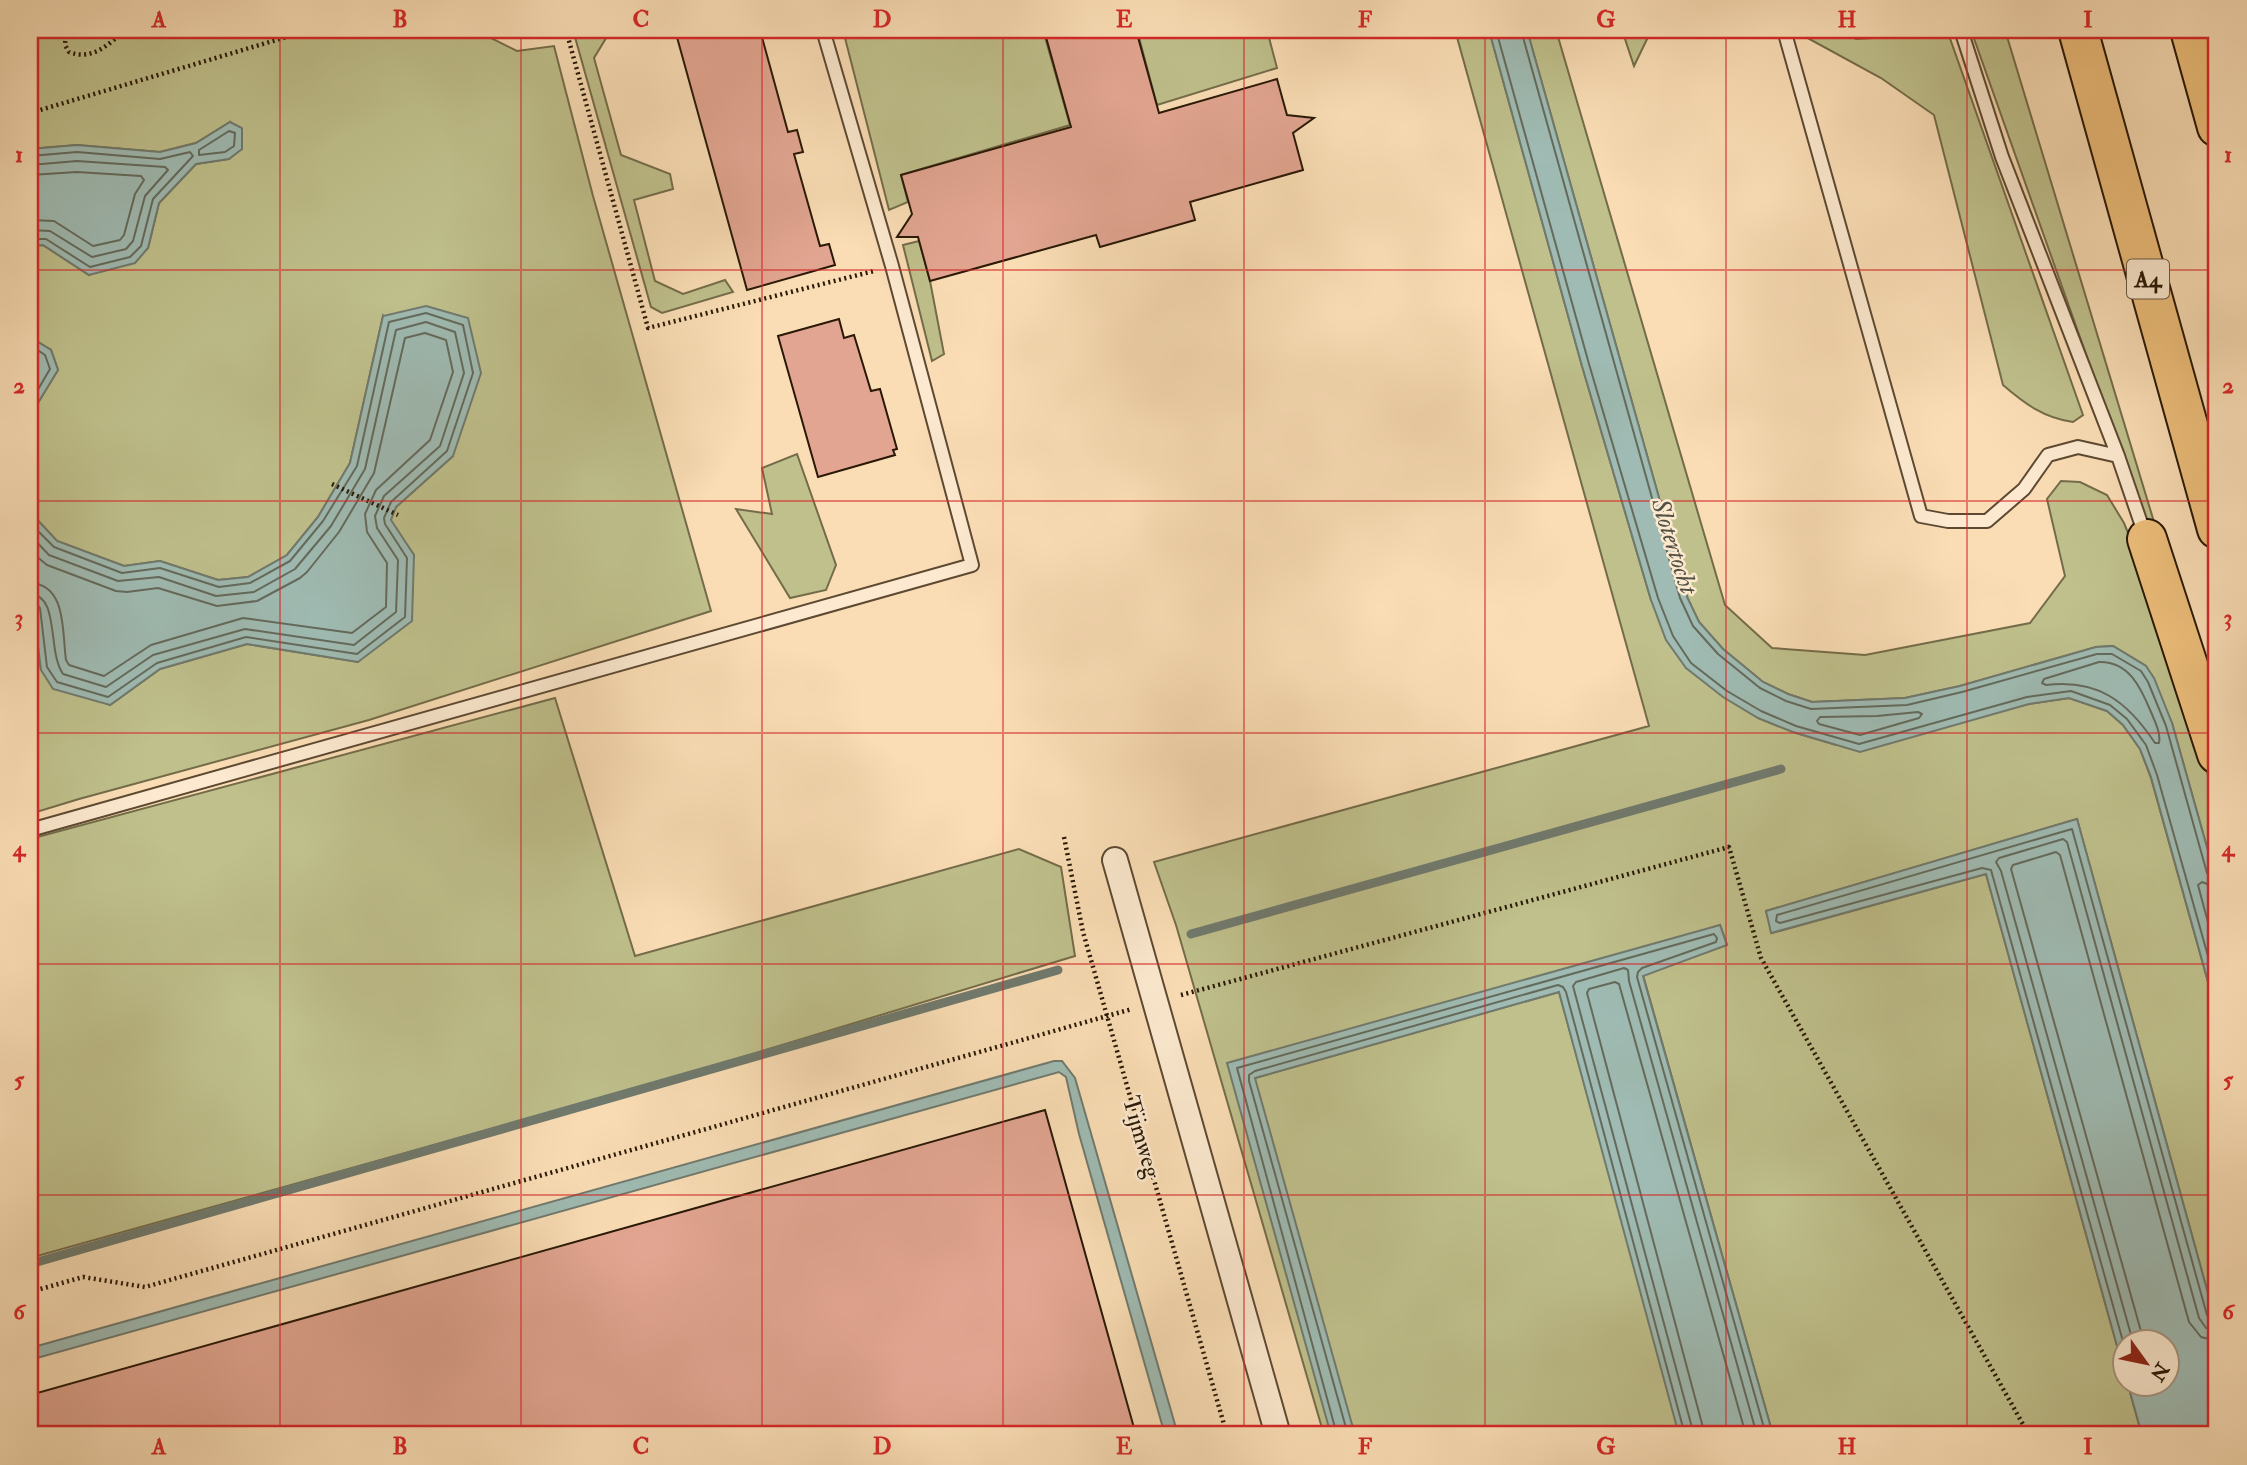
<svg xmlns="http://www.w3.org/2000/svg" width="2247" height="1465" font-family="'IM FELL Double Pica',serif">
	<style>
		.green { fill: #bfc08c; stroke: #746c49; stroke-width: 2 }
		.water { fill: #9fbbb3; stroke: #707a6e; stroke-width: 2 }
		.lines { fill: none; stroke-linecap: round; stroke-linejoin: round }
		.shore { stroke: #646a5c; stroke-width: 2 }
		.stream { stroke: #707a6e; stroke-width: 9 }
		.building { fill: #e2a591; stroke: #291806; stroke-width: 2 }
		.service-casing { stroke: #5d4932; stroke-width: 16 }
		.minor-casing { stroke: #5d4932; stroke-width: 28 }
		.motorway-casing { stroke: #291806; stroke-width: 42 }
		.path { stroke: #291806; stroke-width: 4.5; stroke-dasharray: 2 3.5; stroke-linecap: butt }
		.service { stroke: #fce9cf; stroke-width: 12 }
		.minor { stroke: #fce9cf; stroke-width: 24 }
		.motorway { stroke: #edbe7a; stroke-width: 38 }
		.grid { fill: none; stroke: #d62828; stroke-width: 2; stroke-opacity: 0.55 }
		.labels { text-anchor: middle; stroke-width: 5; stroke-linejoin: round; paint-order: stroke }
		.shield { fill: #fce9cf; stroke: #685742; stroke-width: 2 }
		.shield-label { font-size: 23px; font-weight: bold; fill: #291806 }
		.street-label { font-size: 24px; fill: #291806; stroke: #fce9cf }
		.water-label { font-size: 26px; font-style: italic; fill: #525143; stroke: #fce9cf }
		.neatline { fill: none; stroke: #d62828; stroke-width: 2.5 }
		.grid-label { font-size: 23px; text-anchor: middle; font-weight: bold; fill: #d62828 }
	</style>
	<rect width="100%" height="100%" fill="#faddb5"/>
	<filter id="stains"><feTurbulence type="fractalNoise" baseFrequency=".00286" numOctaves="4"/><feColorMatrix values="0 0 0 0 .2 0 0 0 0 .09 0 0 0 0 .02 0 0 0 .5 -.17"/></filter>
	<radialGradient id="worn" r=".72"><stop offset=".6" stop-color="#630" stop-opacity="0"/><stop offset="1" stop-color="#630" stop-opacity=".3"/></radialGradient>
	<!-- green -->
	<path class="green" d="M30 30H484L485 35 517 51 554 46 593 196 711 611 369 720 79 799 30 814V584L41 669 110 705 160 669 247 644 358 662 414 555 390 520 396 507 453 456 383 316 350 463 318 517 287 555 248 577 218 580 160 561 124 566 57 541 30 512V416L58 370 51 350 30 337V246L43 245 89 275 148 248 159 203 196 164 229 159 230 122 196 143 160 152 77 145 30 149Z
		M573 30H611L594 58 621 155 670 174 673 189 634 200 655 281 683 294 725 280 733 292 662 313 651 307Z
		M875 30H1043L1070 125 901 175 908 202 889 210 845 38Z
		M1137 30H1267L1277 68 1157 105Z
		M1455 30H1489L1582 366 1651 600 1758 718 1793 732 1836 745 2029 704 2069 698 2107 711 2123 725 2140 749 2151 778 2217 1014V1326L2077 819 1766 911 1772 933 1986 874 2124 1371V1384L2128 1385 2142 1435H1773L1643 975 1727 945 1720 925 1255 1078 1559 992 1681 1435H1324L1176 925 1154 862 1649 726Z
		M1527 30H1556L1725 605 1772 648 1865 655 2030 623 2065 576 2047 499 2061 481 2080 482 2107 495 2124 523 2166 626 2217 807V883L2172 723 2146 666 2113 646 2096 647 1960 686 1905 698 1812 702 1788 694 1763 682 1723 649 1699 622 1687 597Z
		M1622 30H1649V35L1634 66Z
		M1800 30H1839L1856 39 1892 37 1901 35 1906 30H1947L2083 415 2073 422C2044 418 2025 404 2003 385L1934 115 1881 78 1802 35Z
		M1971 30H2005L2204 687Z
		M919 241 930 281 944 354 932 361 903 245Z
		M797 454 836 565 826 590 790 598 736 509 772 514 762 468Z
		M555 698 635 956 1019 849 1061 867 1075 956 670 1079 30 1258V839Z"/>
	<!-- water -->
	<path class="water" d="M1489 30H1527L1687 597 1699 622 1723 649 1763 682 1788 694 1812 702 1905 698 1960 686 2096 647 2113 646 2146 666 2154 678 2172 723 2217 883V1014L2151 777 2140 749 2123 725 2107 711 2069 698 2029 704 1860 752 1793 732 1758 718 1723 697 1686 668 1666 640 1651 600 1582 366Z
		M230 122 242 128V149L229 159 196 164 159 203 148 248 135 263 89 275 43 245 30 246V149L77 145 160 152 196 143Z
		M426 306 468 318 481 373 453 456 396 507 391 520 414 555 412 621 358 662 247 644 160 669 110 705 53 689 41 670 30 584V512L57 541 124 566 160 561 218 580 248 577 287 555 318 517 350 463 383 316Z
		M30 337 51 350 58 370 30 416Z
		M2077 819 2217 1326V1435H2142L2128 1385 2166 1384V1342H2124V1371L1986 874 1771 933 1766 911Z
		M1720 925 1727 945 1643 976 1773 1435H1679L1559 992 1255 1078 1355 1435H1331L1227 1063Z
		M1054 1061H1062L1075 1078 1178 1435H1165L1079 1134 1066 1077 1059 1072 30 1360V1348Z"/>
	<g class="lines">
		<!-- shore -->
		<path class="shore" d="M1496 30 1589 364 1658 598 1673 636 1691 663 1727 691 1761 711 1796 726 1859 744 2027 697 2071 691 2110 705 2127 719 2146 745 2157 775 2217 988
			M1521 30 1680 598 1693 626 1718 654 1760 688 1786 701 1811 709 1907 705 1962 692 2097 654H2112L2141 671 2148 682 2166 726 2207 873 2211 878 2217 879
			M229 131 235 133 234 146 225 152 199 155V150Z
			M30 156 77 152 160 159 190 152 193 156 153 199 141 246 130 257 90 267 46 239H30
			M30 165 77 161 165 167 168 170 145 196 133 241 126 249 92 257 50 231 30 230
			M30 175 77 172 141 176 144 180 135 194 124 235 120 240 93 246 54 221 30 220
			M30 345 45 355 50 369 30 403
			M30 523 54 547 122 573 160 568 219 587 250 583 290 561 323 521 357 466 389 322 426 313 463 325 473 373 447 451 391 502 384 518 385 524 407 558 405 617 357 654 246 637 157 663 108 697 57 682 47 667 40 608 36 603 30 602
			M30 535 49 555 118 581 159 577 216 596 254 592 295 569 331 526 365 469 396 330 426 322 455 332 464 373 440 446 384 496 375 516 377 528 398 560 396 612 354 645 245 629 153 655 106 687 63 674C47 651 60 595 30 594
			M30 551 47 565 116 591 127 592 158 588 217 606 257 601 300 578 307 572 339 532 374 473 405 338 425 333 446 340 453 372 430 440 376 490 365 514 367 532 387 563 386 607 352 633 243 618 151 645 104 676 69 665 66 660C62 633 67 584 30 583
			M2099 662C2129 661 2141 688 2151 712 2155 722 2161 733 2159 743H2155C2127 701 2098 679 2046 685L2042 683 2044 679Z
			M1918 712 1922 714 1919 718 1860 735 1819 724 1817 721 1820 717 1877 716Z
			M2217 888 2202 882 2198 885 2217 956
			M2133 1342 2001 871 1996 862 1999 858 2063 839 2067 842 2199 1318 2206 1328 2217 1330
			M2144 1342 2011 869 2013 865 2056 852 2060 855 2189 1322 2201 1337 2217 1341
			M2124 1345 1991 870 1982 868 1780 923 1776 921 1777 915 2072 829 2207 1315 2211 1320 2217 1321
			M1337 1435 1237 1068 1714 934 1717 938 1716 942 1642 968 1638 972 1637 977 1766 1435
			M1348 1435 1249 1081V1075L1255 1071 1558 985 1563 987 1566 992 1685 1435
			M1694 1435 1573 986 1576 982 1624 968 1628 970 1629 981 1757 1435
			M1705 1435 1587 993 1589 989 1615 982 1619 984 1746 1435"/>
		<!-- stream -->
		<path class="stream" d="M1191 934 1781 769
			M30 1264 1058 970"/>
	</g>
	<!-- building -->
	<path class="building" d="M675 30H760L788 132 797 130 803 152 794 154 820 246 829 244 835 265 747 290Z
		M1044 30H1136L1159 113 1277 79 1287 115 1314 118 1293 133 1303 170 1190 202 1195 220 1100 247 1096 235 930 281 918 237H897L912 214 901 175 1071 127Z
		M839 319 844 338 854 335 871 391 880 389 897 449 893 450 895 455 818 477 778 336Z
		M1045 1110 1136 1435H30V1395Z"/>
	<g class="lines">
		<defs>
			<path id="service" d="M1784 30 1921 516 1948 521H1987L2024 489 2048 455 2078 447 2118 456
				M1961 30 2002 157 2118 456 2145 535
				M30 830 972 565 892 266 823 30"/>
			<path id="minor" d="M1115 860 1278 1435"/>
			<path id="motorway" d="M2078 30 2217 529
				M2190 30 2217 127
				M2147 539 2217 754"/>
		</defs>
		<!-- service casing -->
		<use href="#service" class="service-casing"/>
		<!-- minor casing -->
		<use href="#minor" class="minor-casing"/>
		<!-- motorway casing -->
		<use href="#motorway" class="motorway-casing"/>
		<!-- path -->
		<path class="path" d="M66 30 65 45 69 52C92 61 108 45 125 30
			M566 30 648 328 874 271
			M30 113 310 30
			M332 484 398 515
			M1064 837 1083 932 1227 1435
			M1181 995 1729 847 1761 958 2029 1435
			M30 1292 83 1277 145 1287 1132 1009"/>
		<!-- service -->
		<use href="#service" class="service"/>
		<!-- minor -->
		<use href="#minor" class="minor"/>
		<!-- motorway -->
		<use href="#motorway" class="motorway"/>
	</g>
	<!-- grid -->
	<path class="grid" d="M280 30V1435M521 30V1435M762 30V1435M1003 30V1435M1244 30V1435M1485 30V1435M1726 30V1435M1967 30V1435M30 270H2217M30 501H2217M30 733H2217M30 964H2217M30 1195H2217"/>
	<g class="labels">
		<!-- shield labels -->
		<rect class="shield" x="2127" y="259.5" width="42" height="39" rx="5"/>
		<g class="shield-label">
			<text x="2148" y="287">A4</text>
		</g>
		<!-- street labels -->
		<g class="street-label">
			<text transform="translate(1142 1137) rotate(74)" y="8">Tijmweg</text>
		</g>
		<!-- water labels -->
		<g class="water-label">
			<text transform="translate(1675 546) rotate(72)" y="9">Slotertocht</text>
		</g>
	</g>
	<!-- margin -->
	<rect width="2247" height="1465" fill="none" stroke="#faddb5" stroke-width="77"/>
	<!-- north arrow -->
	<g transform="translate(2146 1363) rotate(123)"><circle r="33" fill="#fce9cf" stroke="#a8957f" stroke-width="2"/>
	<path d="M0-5L12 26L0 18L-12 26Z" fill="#8f2418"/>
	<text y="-10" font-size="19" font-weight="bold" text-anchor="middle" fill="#291806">N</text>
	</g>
	<rect x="38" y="38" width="2170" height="1388" class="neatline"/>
	<g class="grid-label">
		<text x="159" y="27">A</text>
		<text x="400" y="27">B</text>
		<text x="641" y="27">C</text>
		<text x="882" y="27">D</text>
		<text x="1124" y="27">E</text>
		<text x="1365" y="27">F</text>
		<text x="1606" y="27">G</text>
		<text x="1847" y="27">H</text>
		<text x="2088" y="27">I</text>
		<text x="19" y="162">1</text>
		<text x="2228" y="162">1</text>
		<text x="19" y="393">2</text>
		<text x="2228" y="393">2</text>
		<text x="19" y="625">3</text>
		<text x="2228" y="625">3</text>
		<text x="19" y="856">4</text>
		<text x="2228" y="856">4</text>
		<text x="19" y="1087">5</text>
		<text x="2228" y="1087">5</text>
		<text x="19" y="1319">6</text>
		<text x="2228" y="1319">6</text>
		<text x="159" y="1454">A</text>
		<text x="400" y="1454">B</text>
		<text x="641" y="1454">C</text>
		<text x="882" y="1454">D</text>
		<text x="1124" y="1454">E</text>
		<text x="1365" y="1454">F</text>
		<text x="1606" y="1454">G</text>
		<text x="1847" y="1454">H</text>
		<text x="2088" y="1454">I</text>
	</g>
	<rect width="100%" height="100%" filter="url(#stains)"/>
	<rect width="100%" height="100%" fill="url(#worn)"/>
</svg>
